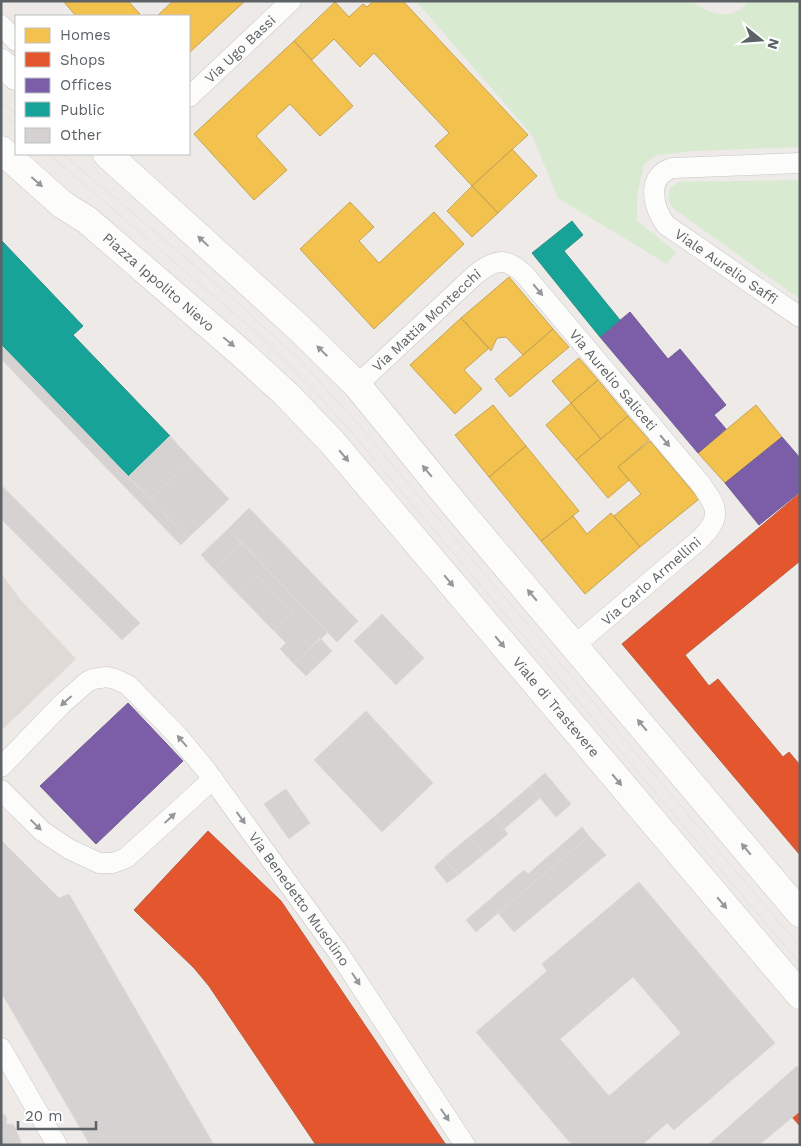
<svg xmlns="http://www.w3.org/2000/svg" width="801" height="1146" font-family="'Work Sans',sans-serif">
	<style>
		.education { fill: #dfdad6 }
		.green { fill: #d8ead0 }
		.homes { fill: #f2c14e; stroke: #c5a455 }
		.shops { fill: #e4572e; stroke: #bb5a3f }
		.offices { fill: #7b5ea7; stroke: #725f94 }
		.public { fill: #17a398; stroke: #2c9089 }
		.building { fill: #d5d2d1; stroke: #dcd9d6; fill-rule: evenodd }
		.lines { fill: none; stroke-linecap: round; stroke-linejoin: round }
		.minor-casing { stroke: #c8c8c8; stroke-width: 21 }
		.secondary-casing { stroke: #c8c8c8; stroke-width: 29 }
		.minor { stroke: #fcfcfb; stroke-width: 20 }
		.secondary { stroke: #fcfcfb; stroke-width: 28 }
		.tram { stroke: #e3e2e2; stroke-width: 1 }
		.oneway { fill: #94989a }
		.labels { text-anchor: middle; stroke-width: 5; stroke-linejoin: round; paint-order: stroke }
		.street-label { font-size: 14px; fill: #5c6266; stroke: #fff }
	</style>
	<rect width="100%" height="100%" fill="#edeae7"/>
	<!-- education -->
	<path class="education" d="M1 573 20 599 76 659 1 731Z"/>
	<!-- green -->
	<path class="green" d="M416 1H692C708 15 734 22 748 1H800V147L693 151 657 155 644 164 637 194V221L676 252 667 264 558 198 532 135Z
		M800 180V299L673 208 668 198 670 188 679 182Z"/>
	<!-- homes -->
	<path class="homes" d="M63 1H128L140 14 138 16H76Z
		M173 1H245L189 53V16H157Z
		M373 1H403L528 135 472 186 435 146 449 133 374 53 360 67 334 39 312 60 294 41 335 2 349 17 363 4 367 7Z
		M294 41 353 106 320 136 290 104 256 136 287 170 254 200 194 134Z
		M512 149 537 176 498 213 472 186Z
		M472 186 498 213 472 237 447 211Z
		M350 202 374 227 359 241 379 263 434 212 464 244 374 329 300 249Z
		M509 277 553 329 523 355 506 337 497 338 491 351 461 318Z
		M461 318 489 348 464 370 482 389 455 414 410 365Z
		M553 329 569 347 510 397 495 379Z
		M579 358 598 380 571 403 552 381Z
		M598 380 628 416 601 439 571 403Z
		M571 403 601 439 576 460 546 425Z
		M493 405 526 446 489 477 455 435Z
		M756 405 782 437 725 483 698 453Z
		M628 416 649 440 618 467 629 480 608 498 576 460Z
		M650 441 699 499 640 547 614 516 641 494 618 467Z
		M526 446 579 511 541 541 489 477Z
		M611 513 640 547 585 594 541 541 573 516 587 534Z"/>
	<!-- shops -->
	<path class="shops" d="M800 493V561L685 655 709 686 718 679 783 757 789 752 800 765V855L622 644Z
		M208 831 281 901 446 1145H316L209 986 194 968 134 910Z
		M800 1111V1126L792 1117Z"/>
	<!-- offices -->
	<path class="offices" d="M630 312 668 359 680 349 726 405 714 415 726 429 698 453 600 337Z
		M782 437 800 458V492L759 525 725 483Z
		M128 703 183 761 96 844 40 786Z"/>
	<!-- public -->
	<path class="public" d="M572 221 583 235 564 251 620 320 600 337 532 253Z
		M1 240 83 326 73 335 170 436 128 477 1 345Z"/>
	<!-- building -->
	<path class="building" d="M1 345 188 538 181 545 1 359Z
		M170 436 192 460 150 499 128 477Z
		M192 460 229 499 188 538 150 499Z
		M1 485 140 623 122 640 1 519Z
		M249 508 358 621 337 642 228 529Z
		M228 529 242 543 215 570 201 555Z
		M242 543 328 632 294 664 280 649 286 643 274 631 293 612 258 576 239 595 215 570Z
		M258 576 293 612 274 631 239 595Z
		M382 614 424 658 396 685 354 641Z
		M320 638 332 651 306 676 294 664Z
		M366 711 433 783 382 832 314 760Z
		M545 773 571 804 556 817 530 786Z
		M530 786 540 798 504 829 494 817Z
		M286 789 310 823 289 839 264 804Z
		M494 817 508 834 484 854 469 837Z
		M582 827 589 836 476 932 466 920 524 870 528 874Z
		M589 836 606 855 514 932 498 913Z
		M469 837 484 854 458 875 444 858Z
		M1 840 59 898 69 894 214 1145H90L1 992Z
		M444 858 458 875 447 883 434 867Z
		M639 882 775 1043 674 1130 667 1123 642 1145H572L476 1032 547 971 542 964ZM633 977 681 1033 609 1096 560 1039Z
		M797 1066 800 1070V1111L759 1145H708Z
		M1 1114H4L7 1118 6 1124 14 1125 21 1142 20 1145H1Z"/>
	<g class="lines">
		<defs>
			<g id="minor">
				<path d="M1 25 16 41"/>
				<path id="s1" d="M189 97 291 1"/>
				<path id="s2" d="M800 163 673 168C645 175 653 208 666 225L800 317"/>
				<path id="s3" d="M357 385 475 275C494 260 505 256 524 274L700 483C719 509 722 518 698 541L575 645"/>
				<path id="s4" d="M1 767 62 704 87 682 93 679 107 677 115 679 128 685 177 735 206 770 340 955 465 1145"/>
				<path d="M1 790 42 831 69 849 99 863H113L126 858 213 779"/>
				<path d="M1 1048 57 1145"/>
			</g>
			<g id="secondary">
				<path d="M1 63 16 76"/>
				<path id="s5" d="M1 150 63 205 87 220 240 352 286 394 332 442 800 995"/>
				<path d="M107 154 298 327 357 385 464 516 800 913"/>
			</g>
		</defs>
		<!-- minor casing -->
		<use href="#minor" class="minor-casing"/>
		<!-- secondary casing -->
		<use href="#secondary" class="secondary-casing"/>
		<!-- minor -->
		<use href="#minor" class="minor"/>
		<!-- secondary -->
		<use href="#secondary" class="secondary"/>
		<!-- tram -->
		<path class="tram" d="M1 101 16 114
			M1 112 16 125
			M49 154 258 334 319 396 353 434 800 964
			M63 154 227 293 301 361 358 424 800 947"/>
	</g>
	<!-- one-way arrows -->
	<defs><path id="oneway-solid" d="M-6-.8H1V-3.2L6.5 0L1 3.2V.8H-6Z" transform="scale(1.25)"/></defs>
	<g class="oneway">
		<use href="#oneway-solid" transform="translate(37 182) rotate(41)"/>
		<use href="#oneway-solid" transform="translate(203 241) rotate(-137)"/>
		<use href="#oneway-solid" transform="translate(538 290) rotate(50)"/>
		<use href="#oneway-solid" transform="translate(229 342) rotate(40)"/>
		<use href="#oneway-solid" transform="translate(322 351) rotate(-135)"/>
		<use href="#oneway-solid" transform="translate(665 441) rotate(50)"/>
		<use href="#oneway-solid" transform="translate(344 456) rotate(50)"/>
		<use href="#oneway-solid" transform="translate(427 471) rotate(-130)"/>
		<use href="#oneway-solid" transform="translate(449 581) rotate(50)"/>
		<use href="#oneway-solid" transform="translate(532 595) rotate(-130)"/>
		<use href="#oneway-solid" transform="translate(500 642) rotate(50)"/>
		<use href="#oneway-solid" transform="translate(66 701) rotate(138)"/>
		<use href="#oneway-solid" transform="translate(642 725) rotate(-130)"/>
		<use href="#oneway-solid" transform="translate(182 741) rotate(-131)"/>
		<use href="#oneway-solid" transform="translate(617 780) rotate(50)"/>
		<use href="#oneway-solid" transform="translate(170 818) rotate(-43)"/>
		<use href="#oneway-solid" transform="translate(241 818) rotate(54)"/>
		<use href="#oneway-solid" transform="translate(36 825) rotate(44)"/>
		<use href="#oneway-solid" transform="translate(746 849) rotate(-130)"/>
		<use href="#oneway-solid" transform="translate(722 903) rotate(50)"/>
		<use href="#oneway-solid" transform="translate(356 979) rotate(57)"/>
		<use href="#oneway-solid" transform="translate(445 1115) rotate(56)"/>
	</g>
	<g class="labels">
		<!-- street labels -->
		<g class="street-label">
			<text dy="5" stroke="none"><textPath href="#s1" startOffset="70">Via Ugo Bassi</textPath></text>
			<text dy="5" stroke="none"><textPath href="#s2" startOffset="269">Viale Aurelio Saffi</textPath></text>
			<text dy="5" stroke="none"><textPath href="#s5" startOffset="206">Piazza Ippolito Nievo</textPath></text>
			<text dy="5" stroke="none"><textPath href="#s3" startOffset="95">Via Mattia Montecchi</textPath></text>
			<text dy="5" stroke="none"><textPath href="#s3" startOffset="356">Via Aurelio Saliceti</textPath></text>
			<text transform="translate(651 581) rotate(-41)" y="5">Via Carlo Armellini</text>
			<text dy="5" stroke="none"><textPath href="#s5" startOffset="789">Viale di Trastevere</textPath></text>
			<text dy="5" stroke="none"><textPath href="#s4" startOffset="439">Via Benedetto Musolino</textPath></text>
		</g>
	</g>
	<!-- border -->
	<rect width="801" height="1146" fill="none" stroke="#5c6266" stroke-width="5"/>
	<!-- legend -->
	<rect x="15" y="15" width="175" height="140" fill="#ffffff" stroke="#bec0c2"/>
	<rect x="25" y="28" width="25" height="15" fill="#f2c14e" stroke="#bec0c2"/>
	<text x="60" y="40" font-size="15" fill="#5c6266">Homes</text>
	<rect x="25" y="52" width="25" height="15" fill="#e4572e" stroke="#bec0c2"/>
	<text x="60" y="65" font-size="15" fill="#5c6266">Shops</text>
	<rect x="25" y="78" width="25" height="15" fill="#7b5ea7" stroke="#bec0c2"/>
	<text x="60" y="90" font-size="15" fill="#5c6266">Offices</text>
	<rect x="25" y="102" width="25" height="15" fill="#17a398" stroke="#bec0c2"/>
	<text x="60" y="115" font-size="15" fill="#5c6266">Public</text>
	<rect x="25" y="128" width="25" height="15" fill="#d5d2d1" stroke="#bec0c2"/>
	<text x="60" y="140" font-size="15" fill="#5c6266">Other</text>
	<!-- north arrow -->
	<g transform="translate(761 40) rotate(107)" stroke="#ffffff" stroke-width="4" paint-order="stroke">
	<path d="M0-4L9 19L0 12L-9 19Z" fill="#5c6266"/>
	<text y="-8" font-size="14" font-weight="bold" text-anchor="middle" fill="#5c6266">N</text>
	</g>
	<!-- scale -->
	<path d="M18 1121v8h78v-8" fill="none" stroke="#5c6266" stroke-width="2.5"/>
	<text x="25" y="1121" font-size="15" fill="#5c6266" stroke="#ffffff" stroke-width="4" paint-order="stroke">20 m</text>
</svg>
